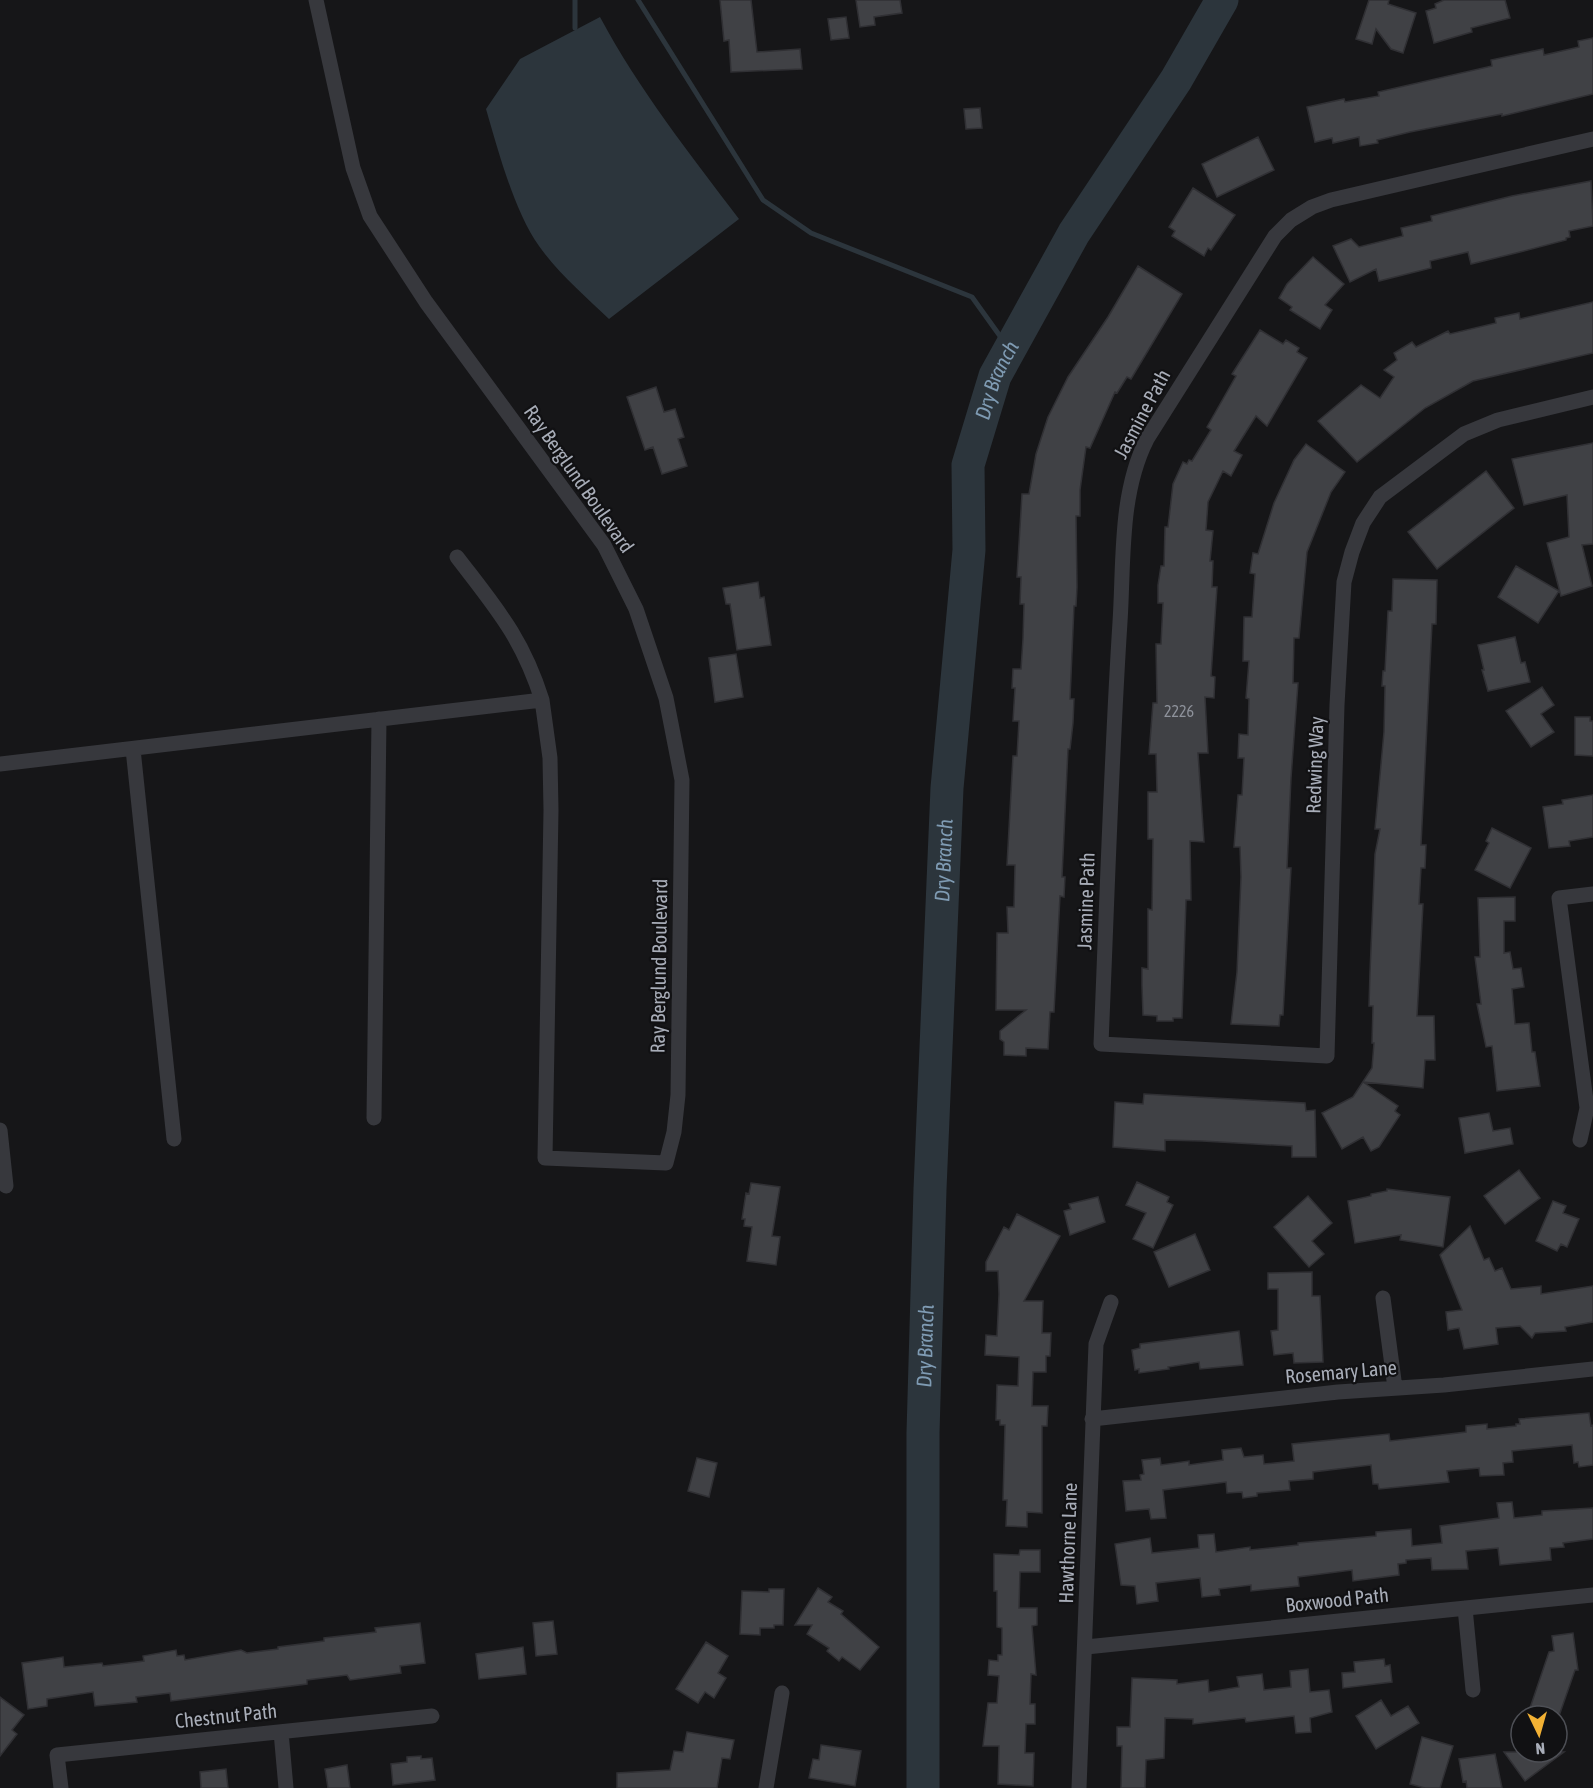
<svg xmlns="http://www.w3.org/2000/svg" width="1593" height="1788" font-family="'Asap Condensed',sans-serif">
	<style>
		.water { fill: #2c353c }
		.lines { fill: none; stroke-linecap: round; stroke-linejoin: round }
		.stream { stroke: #2c353c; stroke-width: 5 }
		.river { stroke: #2c353c; stroke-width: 33 }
		.building { fill: #404145; stroke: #303034; stroke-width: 1.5 }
		.minor { stroke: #37383d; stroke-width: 15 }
		.labels { text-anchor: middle; stroke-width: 4.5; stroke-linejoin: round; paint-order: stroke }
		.number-label { font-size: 16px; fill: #8e929b }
		.street-label { font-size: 20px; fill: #a8adb8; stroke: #111113 }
		.water-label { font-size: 21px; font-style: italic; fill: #7f9bb3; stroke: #111113 }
	</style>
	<rect width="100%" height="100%" fill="#161618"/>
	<!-- water -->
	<path class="water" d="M600 17C639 90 690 154 739 219L609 319C585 296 558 273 539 246 514 211 498 150 486 109L520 59Z"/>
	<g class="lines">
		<!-- stream -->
		<path class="stream" d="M575 0V28
			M638 0 763 200 811 233 972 297 1010 350"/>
		<!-- river -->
		<path class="river" id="s1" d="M923 1788V1433L930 1189 947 788 969 550 968 465 995 376 1074 233 1176 80 1222 0"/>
	</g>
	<!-- building -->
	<path class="building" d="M720 0H751L757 52 800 49 802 69 731 72 729 40 724 41Z
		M856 0H900L902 13 874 17 875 25 860 27Z
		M1369 0H1389L1388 4 1416 13 1403 53 1391 49 1376 29 1372 44 1356 39Z
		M1444 0H1505L1510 18 1471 28 1472 32 1434 43 1426 11 1436 8 1435 4Z
		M846 17 849 38 831 40 828 19Z
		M1593 38V94L1502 116V114L1410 132 1377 140 1378 143 1360 146 1359 137 1333 143 1332 138 1315 142 1307 107 1344 99 1345 102 1379 96 1378 92 1492 66 1491 60 1543 49 1544 55 1579 47 1578 41Z
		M980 108 982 128 966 129 964 109Z
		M1258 137 1274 170 1217 197 1202 164Z
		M1591 181 1593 226 1569 231 1570 237 1566 238V240L1516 253 1471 264 1468 252 1430 261 1431 268 1379 281 1376 269 1350 282 1333 246 1351 239 1359 247 1403 236 1401 228 1432 221 1431 216 1512 196Z
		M1193 188 1235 215 1211 250 1208 248 1204 256 1172 236 1175 231 1169 227Z
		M1313 257 1344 284 1325 305 1332 310 1320 329 1290 310 1292 307 1279 298 1287 284Z
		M1138 266 1182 294 1131 379 1127 377 1117 393 1115 392 1090 448 1086 447 1080 490V516H1076L1077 587 1076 606H1074L1070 699H1074L1073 723 1070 749H1068L1062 877H1065L1064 897 1060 896 1054 1012H1050L1048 1049 1026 1048V1056L1004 1055V1042L1000 1039V1031L1026 1010H996L997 933H1008L1007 907H1014L1015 865H1007L1013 756H1017L1019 721H1013L1015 688H1012L1013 669H1021L1023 639 1024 604H1020L1021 577H1017L1022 494H1029L1036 454 1048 417 1068 377 1108 317Z
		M1593 302V353L1473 381 1425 408 1357 462 1318 421 1361 385 1380 398 1394 377 1384 370 1397 360 1394 353 1412 342 1416 347 1448 331 1450 334 1496 323 1495 318 1519 313 1520 319Z
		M1260 330 1283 344 1286 340 1299 348 1297 352 1307 358 1267 426 1256 416 1234 451 1242 455 1231 476 1223 471 1208 502 1206 530 1213 531 1210 561H1213L1212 587H1217L1211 676 1215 677 1214 698 1205 697 1208 753H1198L1204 842 1190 841 1191 900H1186L1182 1018H1173V1021H1157V1016L1143 1015 1142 986V968L1148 969V909L1152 910 1153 839H1148V792H1157L1156 754H1149L1153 703H1157L1156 644H1161L1163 603H1158V585L1161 566H1164L1165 527H1168L1173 484 1183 462 1187 464 1189 460 1192 461 1211 430 1207 427 1236 376 1232 374Z
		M656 387 664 412 675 409 684 437 678 439 687 466 662 474 653 447 645 450 627 397Z
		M1593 443V544L1582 545 1592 586 1561 596 1547 543 1569 537 1567 495 1524 505 1512 459Z
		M1306 444 1345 472 1331 492 1307 552 1299 638H1294L1293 683H1298L1291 778 1287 868H1291L1283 1015H1280L1279 1026 1231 1024 1237 972 1241 877 1240 847H1234L1238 795H1242L1244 758H1238L1239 734 1248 735 1249 699 1246 698 1249 661H1243L1244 617H1252L1255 574 1250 573 1253 553 1258 554 1274 503 1294 460Z
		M1486 471 1514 508 1437 569 1408 532Z
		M1516 566 1559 591 1538 623 1498 597Z
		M1393 579 1437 580 1436 624H1432L1421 845H1426L1425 868H1421L1419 904H1423L1417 1016H1434L1435 1060H1425L1423 1088 1363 1082 1398 1106 1395 1111 1400 1115 1379 1147 1371 1151 1363 1137 1342 1149 1322 1113 1353 1097 1372 1068 1374 1043H1372L1373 1006H1369L1370 972 1375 854 1380 829H1375L1384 732 1385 686H1382L1383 671H1385L1388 611H1392Z
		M758 582 760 598 764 597 771 645 737 650 730 604H726L723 588Z
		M1515 637 1521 663 1525 662 1530 682 1488 691 1482 670H1484L1478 645Z
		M736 654 743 697 715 702 709 658Z
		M1542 687 1554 705 1541 714 1554 732 1531 747 1506 711Z
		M1575 717H1590V721H1593V756L1575 755Z
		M1593 795V837L1569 841 1570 846 1549 848 1543 807 1563 804 1562 800Z
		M1492 828 1531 848 1510 888 1475 870 1489 843 1486 841Z
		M1515 897V921H1504V953L1510 952 1513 969 1521 968 1524 987 1512 989 1515 1024 1529 1023 1532 1052H1535L1540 1086 1497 1091 1492 1046 1486 1047 1477 1004H1481L1475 957H1480L1478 898Z
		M1144 1094 1305 1103 1306 1111 1315 1110 1316 1157H1292V1146L1202 1141 1165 1140V1151L1113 1147 1115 1102 1143 1104Z
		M1489 1113 1493 1131 1510 1128 1513 1144 1465 1153 1459 1118Z
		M1519 1170 1540 1198 1505 1224 1484 1196Z
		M1137 1182 1169 1197 1167 1202 1173 1205 1153 1248 1133 1239 1146 1213 1126 1205Z
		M751 1183 780 1187 772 1236 780 1237 776 1265 747 1261 752 1227 744 1226 745 1219H742L746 1193 749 1194Z
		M1387 1189 1450 1197 1443 1247 1400 1240 1401 1235 1355 1243 1348 1201 1371 1196V1194L1387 1191Z
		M1308 1196 1332 1223 1312 1241 1324 1254 1309 1267 1274 1227Z
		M1098 1197 1105 1222 1070 1235 1064 1211 1071 1209 1069 1204Z
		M1553 1201 1566 1206 1563 1213 1579 1219 1567 1247 1561 1244 1557 1251 1536 1241Z
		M1017 1214 1060 1236 1024 1301H1043L1042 1333H1051L1050 1356H1046V1372H1033L1032 1406H1048L1047 1426H1042V1513L1027 1512V1527L1006 1526 1007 1500H1003L1005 1425H1000V1420H996L997 1385 1018 1386 1019 1357 985 1355 986 1335 997 1336 999 1294 998 1271H986V1262L1004 1227 1009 1230Z
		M1470 1226 1484 1260 1489 1258 1495 1271 1502 1268 1511 1289 1541 1286V1294L1593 1286V1322L1565 1327 1566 1331 1535 1333 1532 1338 1520 1326 1496 1328 1498 1344 1464 1349 1459 1328 1448 1330 1446 1312 1462 1310 1440 1255Z
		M1195 1234 1210 1270 1169 1287 1154 1252Z
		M1312 1272V1296H1320L1323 1362 1294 1363 1293 1353 1274 1355 1271 1331 1278 1330V1289H1268V1273Z
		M1239 1331 1243 1365 1200 1369 1199 1362 1168 1367 1169 1369 1139 1373V1369L1135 1370 1132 1350 1140 1348V1344Z
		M1589 1413 1591 1426 1593 1425V1465L1579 1467 1578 1462 1574 1463 1572 1445 1512 1451 1513 1462 1503 1463 1504 1475 1480 1476 1479 1468 1447 1471 1449 1482 1379 1489 1378 1484H1373L1371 1465 1313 1472V1479L1289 1481 1290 1490 1257 1493V1496L1243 1498 1242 1492 1227 1493 1226 1482 1163 1490 1166 1518 1151 1519 1149 1509 1126 1511 1123 1481 1141 1480 1140 1475 1144 1474 1142 1460 1160 1458 1161 1465 1189 1461V1465L1223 1460 1222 1450 1241 1448 1244 1457 1263 1455 1264 1464 1294 1461 1292 1444 1389 1434 1390 1441 1466 1432V1426L1487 1424V1429L1516 1426V1424H1520L1519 1419Z
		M697 1458 717 1463 709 1497 688 1491Z
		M1512 1502 1514 1518 1542 1515V1511L1593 1508V1539L1563 1543 1564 1547 1550 1548 1551 1560 1500 1565 1498 1548 1466 1551 1468 1569 1432 1570 1431 1558 1406 1560V1563L1398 1564 1399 1575 1353 1581 1352 1570 1298 1577 1299 1586 1251 1591V1585L1219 1589 1220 1595 1202 1597 1200 1578 1156 1583 1158 1601 1137 1604 1135 1586 1121 1585 1115 1544 1150 1538 1152 1553 1199 1548 1198 1535 1214 1534 1216 1552 1250 1547V1550L1298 1545V1543L1376 1536V1532L1411 1529 1412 1546 1442 1543 1440 1526 1499 1518 1497 1503Z
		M1020 1550H1040V1572H1020L1019 1608H1037V1625L1032 1626 1036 1675 1031 1674 1030 1704H1035V1724H1026L1025 1753H1034L1033 1786 998 1784 999 1746H983L988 1703H997L999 1676 988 1675 989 1660 998 1661V1655H1002V1628L997 1627V1591H994V1554L1019 1555Z
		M818 1588 832 1597 828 1602 843 1611 841 1614 879 1647 860 1670 842 1657 839 1661 827 1651 829 1648 807 1634 812 1625H795Z
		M769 1589H784L783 1625H774V1628H760V1635L740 1634 742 1591 769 1592Z
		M553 1621 557 1654 536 1656 533 1623Z
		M420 1623 425 1663 400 1666 401 1673 350 1680 347 1675 307 1680V1684L171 1701 170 1693 136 1697 137 1702 95 1706 93 1692 47 1699V1706L28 1709 22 1663 63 1657 64 1667 102 1663 103 1666 144 1661 143 1656 176 1650 177 1656 184 1655 185 1660 241 1650 247 1653 278 1649V1647L324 1641V1638L376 1632 375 1628Z
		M1573 1633 1578 1670H1575L1559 1716H1544L1529 1711 1549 1652 1554 1651 1552 1636Z
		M706 1642 728 1656 718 1673 726 1678 714 1698 705 1692 698 1703 676 1689Z
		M523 1647 526 1674 479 1679 476 1654Z
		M1384 1659 1385 1666 1390 1665 1392 1682 1343 1688 1342 1673 1355 1672 1354 1662Z
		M1308 1669 1310 1692 1329 1690 1332 1712 1310 1718 1311 1732 1296 1733 1294 1716 1246 1722 1245 1718 1193 1724V1719L1165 1718 1164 1758 1146 1760 1145 1788H1121L1122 1746H1117V1727H1130L1132 1678 1177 1680V1684L1208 1680 1209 1692 1239 1687 1237 1677 1262 1674 1264 1690 1291 1687 1290 1671Z
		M0 1697 24 1715 12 1730 17 1734 0 1756Z
		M1381 1700 1391 1716 1408 1706 1419 1723 1376 1749 1356 1716Z
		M687 1732 734 1740 730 1759 722 1758 717 1788H617V1773L670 1770 674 1751 683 1752Z
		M1422 1737 1453 1746 1440 1788H1425L1410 1784Z
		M821 1745 861 1751 855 1786 809 1778 813 1759 819 1760Z
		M1504 1752H1564L1525 1781Z
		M1495 1754 1502 1788H1467L1466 1781 1463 1782 1459 1759Z
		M421 1756V1759L432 1758 435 1780 393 1785 391 1764 407 1762V1757Z
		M347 1765 350 1788H328L325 1769Z
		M226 1769 228 1788H201L200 1772Z"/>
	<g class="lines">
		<!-- minor -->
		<path class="minor" d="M316 0 353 168 370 216 426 302 604 545 636 609 666 698 682 780 678 1095 674 1132 666 1163 545 1158 551 810 550 758 542 700
			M1593 139 1331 200 1312 207 1291 220 1275 236 1147 439C1119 494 1124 562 1120 622 1111 762 1107 903 1101 1044L1327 1056 1337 705 1344 582 1352 552 1363 523 1380 497 1464 434 1498 420 1593 397
			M133 749 174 1139
			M0 764 542 700C522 637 496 608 457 557
			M374 1118 379 719
			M0 1130 6 1186
			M1580 1140 1587 1108 1559 898 1593 894
			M1383 1298 1395 1388
			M1092 1419 1338 1392 1444 1385 1593 1369
			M1465 1608 1473 1690
			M1086 1647 1593 1595
			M281 1732 286 1788
			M61 1788 57 1755 432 1716
			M766 1788 782 1693
			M1079 1788 1096 1344 1111 1302"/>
	</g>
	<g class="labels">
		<!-- number labels -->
		<g class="number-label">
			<text x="1179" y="717">2226</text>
		</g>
		<!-- street labels -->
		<g class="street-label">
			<text transform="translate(1142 414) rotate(-62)" y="7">Jasmine Path</text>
			<text transform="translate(579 479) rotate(55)" y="7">Ray Berglund Boulevard</text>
			<text transform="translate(1315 765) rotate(-88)" y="7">Redwing Way</text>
			<text transform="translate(1086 901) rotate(-88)" y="7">Jasmine Path</text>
			<text transform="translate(659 966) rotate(-89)" y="7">Ray Berglund Boulevard</text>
			<text transform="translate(1341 1372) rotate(-5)" y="7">Rosemary Lane</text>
			<text transform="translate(1068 1543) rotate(-88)" y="7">Hawthorne Lane</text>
			<text transform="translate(1337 1600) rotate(-6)" y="7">Boxwood Path</text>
			<text transform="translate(226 1716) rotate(-6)" y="7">Chestnut Path</text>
		</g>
		<!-- water labels -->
		<g class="water-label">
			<text dy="7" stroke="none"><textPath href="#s1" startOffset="1414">Dry Branch</textPath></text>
			<text dy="7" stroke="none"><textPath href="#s1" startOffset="928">Dry Branch</textPath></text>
			<text dy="7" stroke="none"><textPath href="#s1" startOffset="442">Dry Branch</textPath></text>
		</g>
	</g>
	<!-- north arrow -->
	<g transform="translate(1539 1734) rotate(175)"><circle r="28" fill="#111113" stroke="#4d4f55" stroke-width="1.5"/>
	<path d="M0-4.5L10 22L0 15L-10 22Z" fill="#f2b134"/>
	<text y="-9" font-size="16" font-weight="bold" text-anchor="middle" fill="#a8adb8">N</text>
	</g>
</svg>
